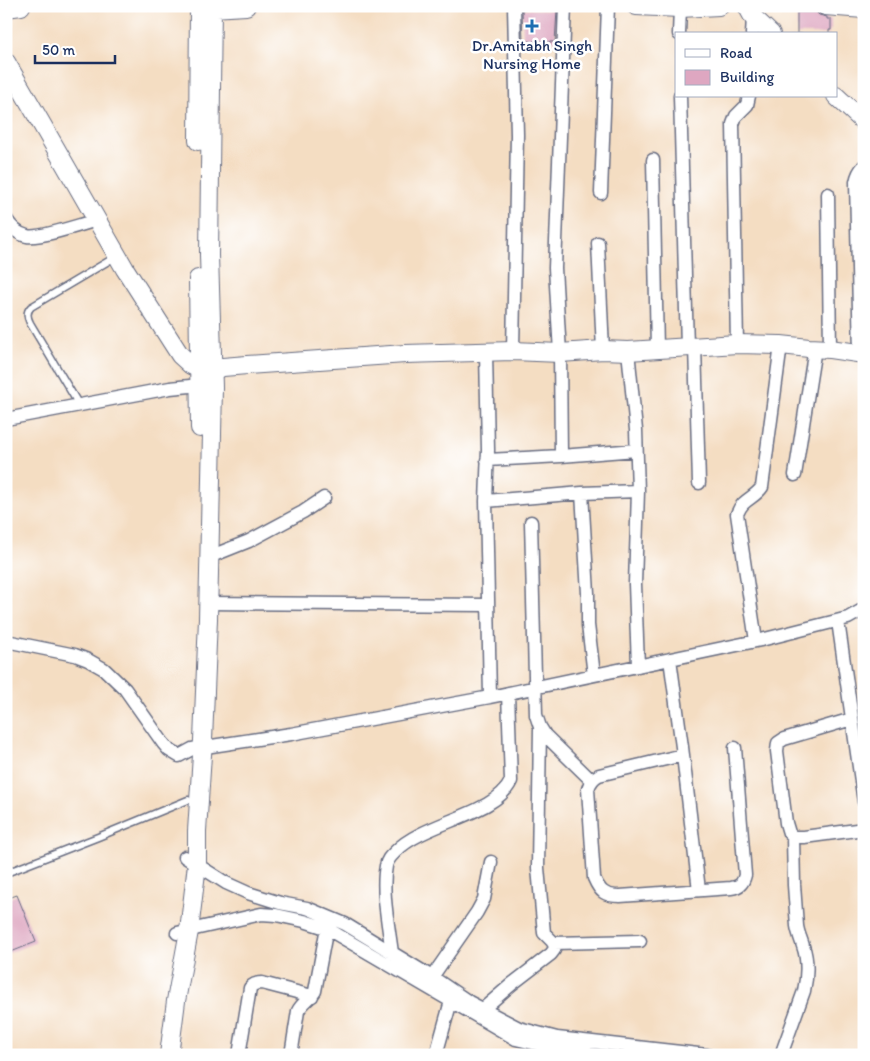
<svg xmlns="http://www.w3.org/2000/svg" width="870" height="1061" font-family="Itim,sans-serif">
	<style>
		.building { fill: #dea7c1 }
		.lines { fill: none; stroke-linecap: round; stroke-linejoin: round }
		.lane-casing { stroke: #676c81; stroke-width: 9 }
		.street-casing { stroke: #676c81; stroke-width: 15 }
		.secondary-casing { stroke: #676c81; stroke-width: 20 }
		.lane { stroke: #fff; stroke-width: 6 }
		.street { stroke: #fff; stroke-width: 12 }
		.secondary { stroke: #fff; stroke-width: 18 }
		.poi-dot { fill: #1f6fb2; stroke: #fff; stroke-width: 2 }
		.labels { text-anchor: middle; stroke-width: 5; stroke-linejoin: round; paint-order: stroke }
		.poi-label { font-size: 16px; fill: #1b2f5e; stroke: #fff }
	</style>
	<rect width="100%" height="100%" fill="#fff"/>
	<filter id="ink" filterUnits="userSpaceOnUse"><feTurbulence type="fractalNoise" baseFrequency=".02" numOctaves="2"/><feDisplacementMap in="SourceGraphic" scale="10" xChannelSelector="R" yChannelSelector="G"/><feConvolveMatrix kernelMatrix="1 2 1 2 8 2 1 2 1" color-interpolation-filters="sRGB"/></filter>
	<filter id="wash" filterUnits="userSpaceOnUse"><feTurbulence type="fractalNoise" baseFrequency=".0096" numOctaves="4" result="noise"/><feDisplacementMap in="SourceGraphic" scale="20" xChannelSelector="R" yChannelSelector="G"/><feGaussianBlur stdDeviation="1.12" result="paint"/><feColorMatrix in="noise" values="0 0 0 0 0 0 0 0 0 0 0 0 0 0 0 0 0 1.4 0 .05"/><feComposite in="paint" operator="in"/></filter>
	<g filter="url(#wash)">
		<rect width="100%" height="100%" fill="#f4ddc2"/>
		<g id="blocks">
			<!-- building -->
			<path class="building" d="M522 9 557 10 555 42 523 41Z
				M797 12H816L819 15 827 17V19H831V30H829V34H797Z
				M17 895 36 942 6 954V899Z"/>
		</g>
	</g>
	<g filter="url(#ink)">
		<use href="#blocks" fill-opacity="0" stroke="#676c81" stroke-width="1"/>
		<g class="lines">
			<defs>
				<path id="lane" d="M79 405 30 323C27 317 26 312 31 307L117 256
					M6 873 98 837 188 800"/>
				<path id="street" d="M679 34 680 8
					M752 34 753 17
					M680 96 687 347
					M653 160 657 349
					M601 193 608 6
					M828 194 830 349
					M6 219C11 227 17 234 27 236 38 239 83 224 97 220
					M598 243 603 350
					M737 344 733 124 736 116 747 105 749 96
					M695 346 699 483
					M513 351 517 135 514 6
					M628 351 636 430 638 491 635 584 638 666
					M486 352 488 450 486 501 490 697
					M860 354 856 182C857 176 859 171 864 166
					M6 419 170 388 200 385
					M561 456 560 353 555 268 565 6
					M487 460 561 456 636 450
					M795 475 815 348
					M582 493 588 593V625L594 675
					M486 501 582 493 638 491
					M531 522 536 715 540 727 545 735 592 781
					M209 557 249 541 303 512 324 498
					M208 603 488 605
					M838 621 864 802
					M6 641 75 655 88 660 104 669 125 689 163 743 169 750 179 756 192 749 291 734 490 697 761 640 848 618 864 609
					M756 641 737 514C743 498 754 499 762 487L781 345
					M670 659 682 747 699 890
					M852 719 784 739 778 743 777 751 786 823 789 833 793 837H804L864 829
					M683 755 599 775C593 778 590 782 588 789L594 878C600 892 605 896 620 896L731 888C740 887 743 883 745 875L735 748
					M185 857 226 883 248 893 280 903 307 908 345 924 432 977 469 1002 519 1028 557 1038 707 1055
					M177 933 261 914 276 915 304 921 326 928 516 1039 558 1049 595 1055
					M554 943 640 941
					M392 953C389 928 381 891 386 866 387 859 391 856 396 851 424 822 496 815 511 781L508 693
					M432 977 477 912 484 899 491 862
					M483 1009 512 984 551 954 554 950 555 946 552 941 544 933 538 868 540 727
					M239 1055 250 988C253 984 256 983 262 983L312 996
					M291 1055 298 1011C302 1003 310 999 315 991L328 922
					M436 1055 451 1001
					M781 1055 804 991C807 977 808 960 803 946 801 939 798 933 797 926L794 885 793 837"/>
				<path id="secondary" d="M205 6 212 8 246 6
					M636 6 680 8 719 6
					M747 6 753 17 771 34
					M825 6 864 9
					M6 8 21 6
					M6 62 125 269 180 355 191 365 199 369 213 371 223 367 247 365 405 354 513 351 560 353 603 350 628 351 737 344 781 345 809 348 830 349 864 354
					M836 96 864 122
					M198 141 199 6
					M198 279 200 428
					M169 1055 176 1001 189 931 197 864V831L203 740 208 619 213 387 209 255 212 6"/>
			</defs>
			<!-- lane casing -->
			<use href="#lane" class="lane-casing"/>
			<!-- street casing -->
			<use href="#street" class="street-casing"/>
			<!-- secondary casing -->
			<use href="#secondary" class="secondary-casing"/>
			<!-- lane -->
			<use href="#lane" class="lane"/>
			<!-- street -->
			<use href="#street" class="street"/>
			<!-- secondary -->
			<use href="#secondary" class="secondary"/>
		</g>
	</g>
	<!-- markers -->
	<path class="poi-dot" d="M529.5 18.5h5v5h5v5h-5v5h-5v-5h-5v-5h5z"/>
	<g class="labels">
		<!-- poi labels -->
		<g class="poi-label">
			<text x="532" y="51">Dr.Amitabh Singh<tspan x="532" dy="18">Nursing Home</tspan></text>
		</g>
	</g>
	<!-- margin -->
	<rect width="870" height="1061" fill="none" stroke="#fff" stroke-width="25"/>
	<!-- legend -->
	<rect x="675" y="32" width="162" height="65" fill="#ffffff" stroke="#a4acbf"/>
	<rect x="685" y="49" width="25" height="8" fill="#ffffff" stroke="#a4acbf"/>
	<text x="720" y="58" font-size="15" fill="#1b2f5e">Road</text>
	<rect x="685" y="70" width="25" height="15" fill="#dea7c1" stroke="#a4acbf"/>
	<text x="720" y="82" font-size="15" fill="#1b2f5e">Building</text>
	<!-- scale -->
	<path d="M35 55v8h80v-8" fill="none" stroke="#1b2f5e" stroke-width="2.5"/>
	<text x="42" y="55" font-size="15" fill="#1b2f5e" stroke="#ffffff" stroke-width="4" paint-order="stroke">50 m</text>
</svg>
